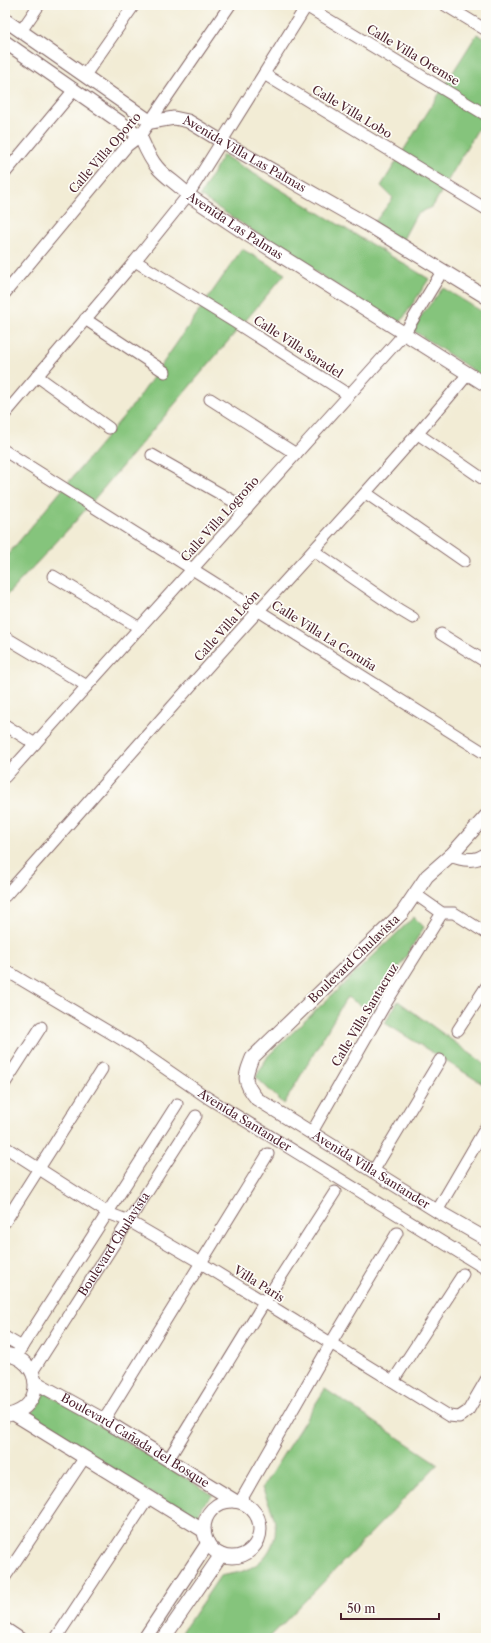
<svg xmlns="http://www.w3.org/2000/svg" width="491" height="1643" font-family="'Libre Caslon Text',serif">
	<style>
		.green { fill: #85c47c; stroke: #687254 }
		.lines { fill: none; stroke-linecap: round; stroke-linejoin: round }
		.minor-casing { stroke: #856766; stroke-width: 13 }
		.tertiary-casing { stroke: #856766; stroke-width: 15 }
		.minor { stroke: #fff; stroke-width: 11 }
		.tertiary { stroke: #fff; stroke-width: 13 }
		.labels { text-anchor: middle; stroke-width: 3.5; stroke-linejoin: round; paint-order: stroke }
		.street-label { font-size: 12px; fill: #4a1f2b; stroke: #fdfcf7 }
	</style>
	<rect width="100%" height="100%" fill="#fdfcf7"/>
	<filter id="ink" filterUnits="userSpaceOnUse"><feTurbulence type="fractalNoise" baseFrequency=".025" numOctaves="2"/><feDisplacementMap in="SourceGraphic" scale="8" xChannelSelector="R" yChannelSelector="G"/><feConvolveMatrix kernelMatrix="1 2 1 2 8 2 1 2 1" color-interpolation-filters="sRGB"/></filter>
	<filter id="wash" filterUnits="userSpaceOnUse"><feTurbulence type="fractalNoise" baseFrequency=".012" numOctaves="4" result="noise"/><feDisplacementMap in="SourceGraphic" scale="16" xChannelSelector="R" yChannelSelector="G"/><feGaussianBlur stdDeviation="0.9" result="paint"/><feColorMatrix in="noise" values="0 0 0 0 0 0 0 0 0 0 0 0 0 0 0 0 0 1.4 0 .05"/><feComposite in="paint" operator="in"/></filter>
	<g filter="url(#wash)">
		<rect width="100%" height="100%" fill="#f2ecd5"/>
		<!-- green -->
		<path class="green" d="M477 34 486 39V115L433 206 416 215 402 241 374 223 393 198 381 186Z
			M223 155 429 279 398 326 200 196Z
			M242 249 285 274 74 523 5 597V558L138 399Z
			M443 288 486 314V379L414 331 421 316Z
			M414 917 424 927 372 1012 347 997 284 1104 256 1077 268 1056Z
			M398 1001 486 1065V1086L385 1023Z
			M325 1389 438 1464 269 1638H178L220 1576C229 1574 241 1573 250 1568 266 1561 278 1541 275 1523 273 1511 267 1499 262 1488Z
			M45 1392 213 1495 202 1506 196 1522 30 1415 39 1405Z"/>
	</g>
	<g filter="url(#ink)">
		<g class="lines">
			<defs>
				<g id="minor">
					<path d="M445 5 486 30"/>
					<path d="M306 6 486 115"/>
					<path d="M21 31 39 5"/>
					<path d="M264 74 486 209"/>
					<path d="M85 75 134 5"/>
					<path d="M5 173 74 90"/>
					<path d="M135 261 233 321 349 395"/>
					<path d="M5 293 127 146 140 136 230 5"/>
					<path d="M85 319 165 372"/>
					<path d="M37 376 109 428"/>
					<path d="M210 399 296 454"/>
					<path d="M5 414 135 261 188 195 307 5"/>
					<path d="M418 434 486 481"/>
					<path d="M5 451 486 754"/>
					<path d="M152 455 247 509"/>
					<path d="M366 493 464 561"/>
					<path d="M314 551 398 609 413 618"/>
					<path d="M53 576 140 628"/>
					<path d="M441 634 486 662"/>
					<path d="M5 637 87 686"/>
					<path d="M5 725 35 744"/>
					<path d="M5 777 404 334 443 270"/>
					<path d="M415 894 442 913H454L486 933"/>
					<path d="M5 896C90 801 173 704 259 610 330 532 401 455 468 374"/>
					<path id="s1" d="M5 970 131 1045 208 1098 486 1269"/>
					<path d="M458 1030 486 987"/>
					<path d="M5 1083 41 1027"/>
					<path d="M312 1132 384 1006 442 913"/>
					<path d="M5 1147 108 1213 129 1221 201 1263 449 1416 459 1417 468 1411 486 1380"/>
					<path d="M374 1170 440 1060"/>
					<path d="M437 1211 486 1127"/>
					<path d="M5 1222 102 1069"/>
					<path d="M5 1337 22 1347"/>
					<path d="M16 1356 177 1104"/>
					<path id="s2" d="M32 1372 196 1116"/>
					<path d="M393 1381 463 1274"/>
					<path d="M104 1420 268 1154"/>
					<path d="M168 1460 264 1303 335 1192"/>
					<path d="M240 1502 331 1343 397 1233"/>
					<path d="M5 1577 85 1457"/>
					<path d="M5 1628 20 1638"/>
					<path d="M56 1638 149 1497"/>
				</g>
				<g id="tertiary">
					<path id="s3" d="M5 20 151 122 174 118 188 121 221 141 370 226 486 297"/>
					<path id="s4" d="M5 42 140 136C145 147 149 158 157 167 166 178 178 184 188 195L251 237 486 385"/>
					<path id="s5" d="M486 816 451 855 427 876 402 913 252 1058C244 1078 243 1082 257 1099L437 1211 486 1239"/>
					<path d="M451 855C462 860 476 862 486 854"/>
					<path d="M5 1354C44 1360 45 1408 8 1415"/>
					<path id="s6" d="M35 1382 104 1420 235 1501"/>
					<path d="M14 1414 204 1531"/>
					<circle cx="232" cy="1529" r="28"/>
					<path d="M145 1638 208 1543"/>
					<path d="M164 1638 221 1555"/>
				</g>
			</defs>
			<!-- minor casing -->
			<use href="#minor" class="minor-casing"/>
			<!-- tertiary casing -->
			<use href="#tertiary" class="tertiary-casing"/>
			<!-- minor -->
			<use href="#minor" class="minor"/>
			<!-- tertiary -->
			<use href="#tertiary" class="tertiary"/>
		</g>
	</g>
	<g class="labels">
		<!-- street labels -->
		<g class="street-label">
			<text transform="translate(413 55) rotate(31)" y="4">Calle Villa Oremse</text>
			<text transform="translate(352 112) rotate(31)" y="4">Calle Villa Lobo</text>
			<text transform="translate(105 153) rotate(-49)" y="4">Calle Villa Oporto</text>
			<text dy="4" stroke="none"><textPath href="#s3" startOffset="281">Avenida Villa Las Palmas</textPath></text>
			<text dy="4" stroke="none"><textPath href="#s4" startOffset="298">Avenida Las Palmas</textPath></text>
			<text transform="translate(298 347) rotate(33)" y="4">Calle Villa Saradel</text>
			<text transform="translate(220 519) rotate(-48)" y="4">Calle Villa Logroño</text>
			<text transform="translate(227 626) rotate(-48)" y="4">Calle Villa León</text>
			<text transform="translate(324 636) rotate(32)" y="4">Calle Villa La Coruña</text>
			<text transform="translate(354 959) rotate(-44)" y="4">Boulevard Chulavista</text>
			<text transform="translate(365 1015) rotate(-59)" y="4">Calle Villa Santacruz</text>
			<text dy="4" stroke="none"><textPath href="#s1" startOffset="283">Avenida Santander</textPath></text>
			<text dy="4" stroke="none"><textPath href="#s5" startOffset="517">Avenida Villa Santander</textPath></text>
			<text dy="4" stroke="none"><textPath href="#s2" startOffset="152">Boulevard Chulavista</textPath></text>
			<text transform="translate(259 1284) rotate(32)" y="4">Villa Paris</text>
			<text dy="4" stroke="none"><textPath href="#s6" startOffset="116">Boulevard Cañada del Bosque</textPath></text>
		</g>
	</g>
	<!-- margin -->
	<rect width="491" height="1643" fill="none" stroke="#fdfcf7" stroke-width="20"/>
	<!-- scale -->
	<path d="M341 1613v6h98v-6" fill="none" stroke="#4a1f2b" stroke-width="2"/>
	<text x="347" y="1613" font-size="12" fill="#4a1f2b" stroke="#fdfcf7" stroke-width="3" paint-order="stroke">50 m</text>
</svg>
